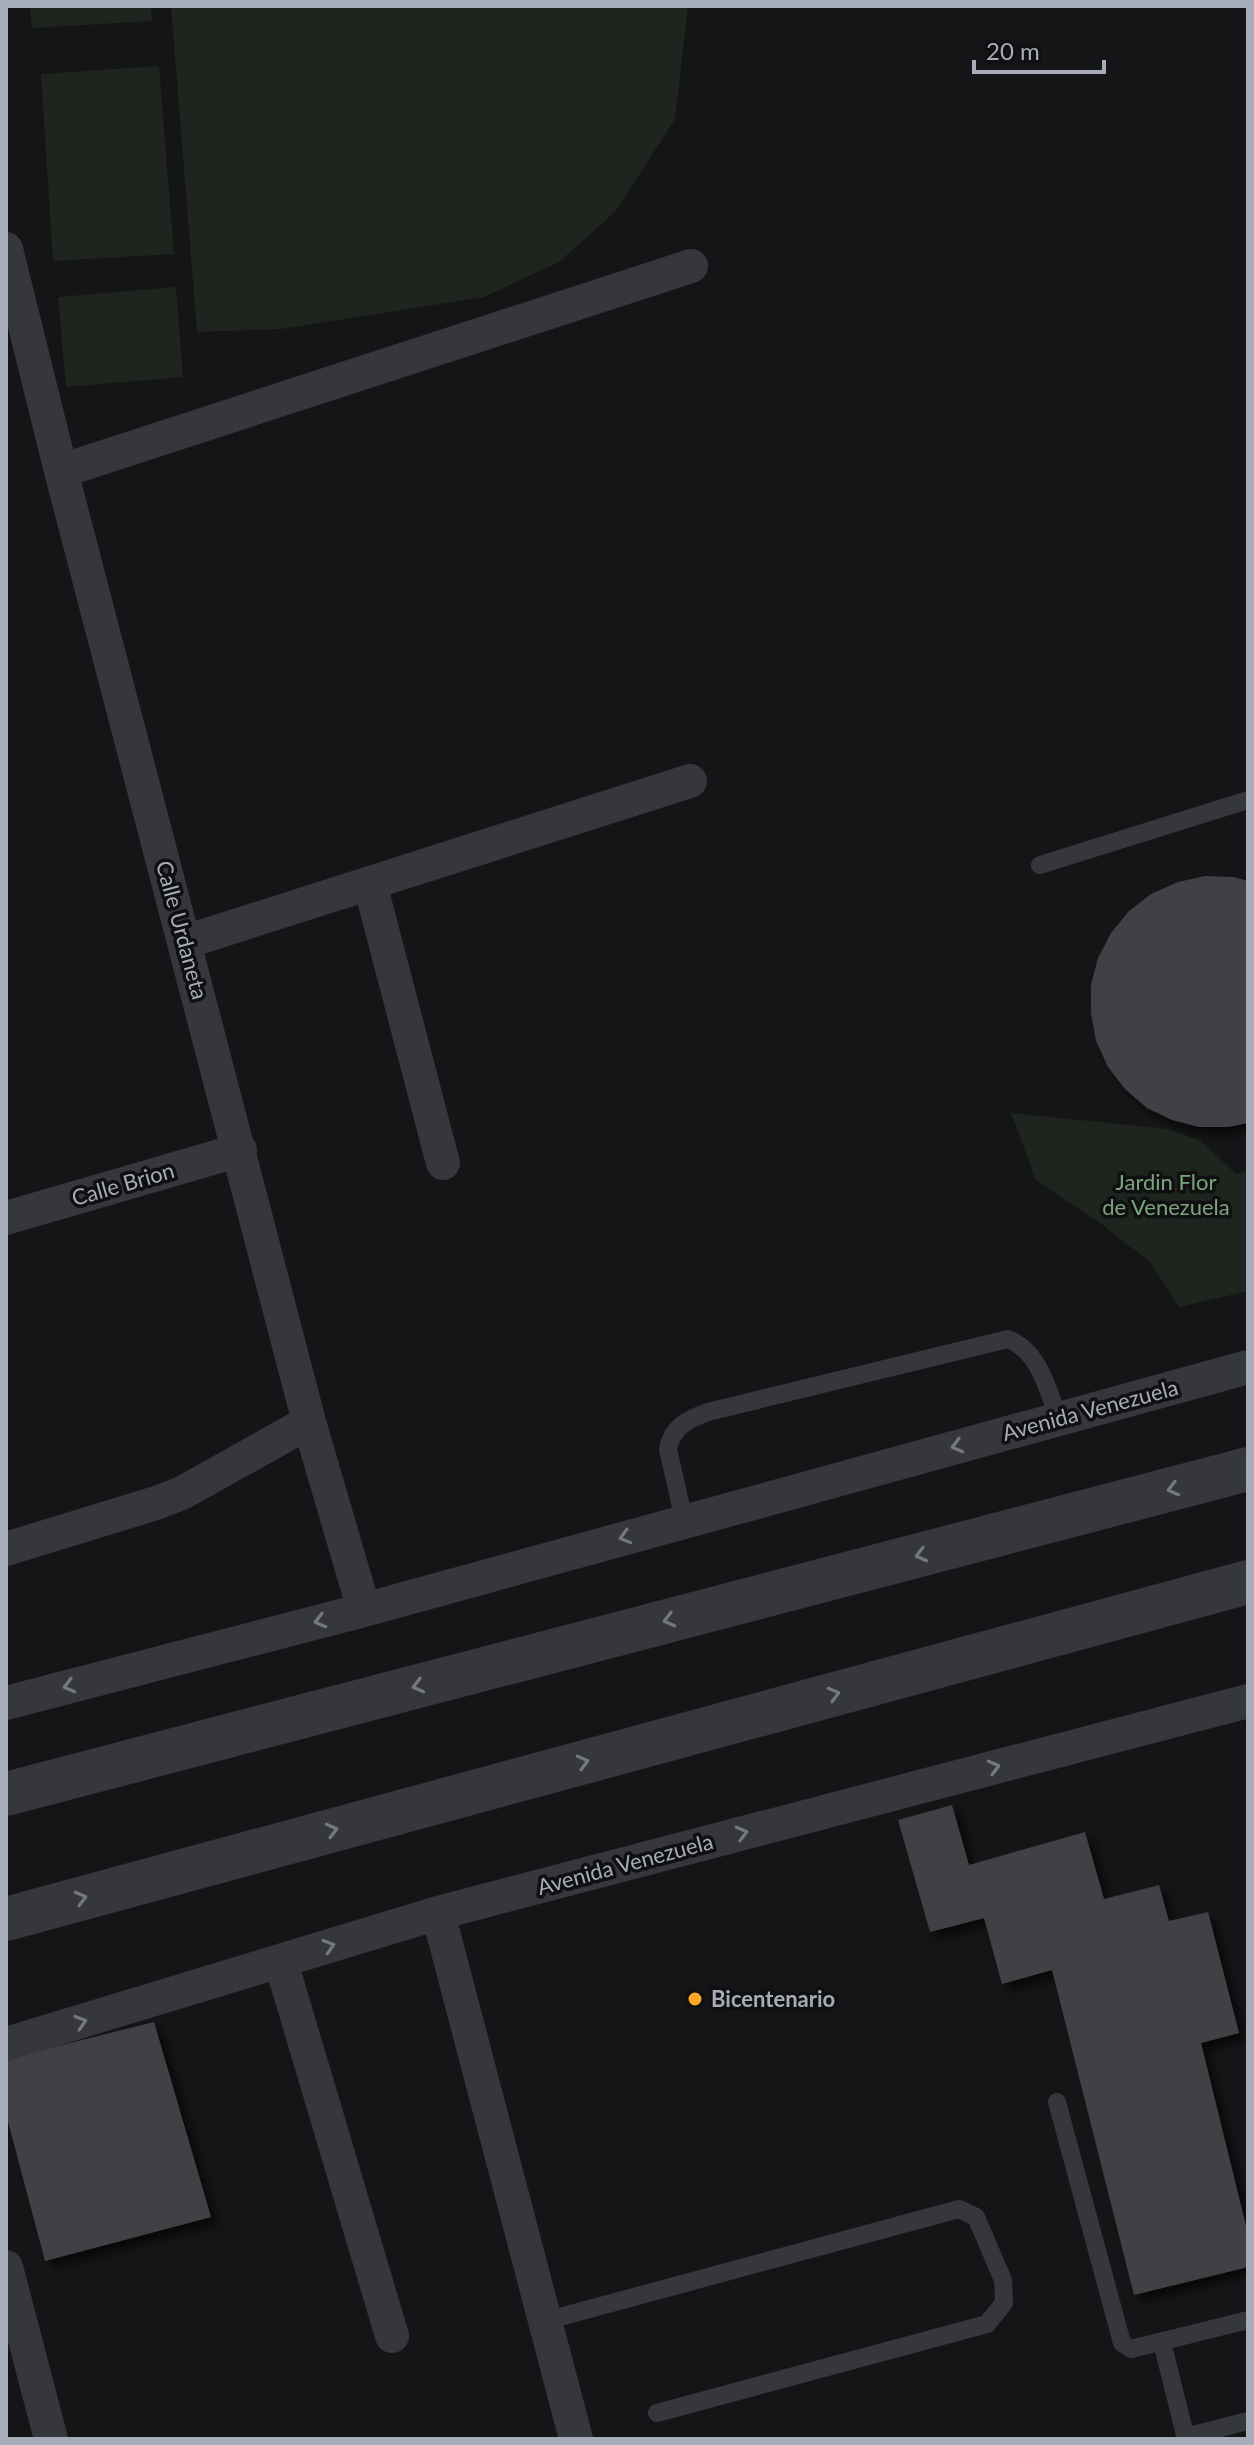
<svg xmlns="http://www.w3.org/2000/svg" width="1254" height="2445" font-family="Lato,sans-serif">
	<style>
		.green { fill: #1d251e }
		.building { fill: #3f4044; filter: url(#shadow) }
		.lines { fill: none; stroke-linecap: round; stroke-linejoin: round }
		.service { stroke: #36373c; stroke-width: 18 }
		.minor { stroke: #36373c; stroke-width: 34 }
		.tertiary { stroke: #36373c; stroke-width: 44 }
		.oneway { stroke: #747880 }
		.poi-dot { fill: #fba829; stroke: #101012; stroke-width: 3 }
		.labels { text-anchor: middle; stroke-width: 7; stroke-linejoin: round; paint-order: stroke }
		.street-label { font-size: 22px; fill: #a6adb8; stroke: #101012 }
		.park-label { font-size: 22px; fill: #7ca47c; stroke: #101012 }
		.poi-label { font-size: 22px; font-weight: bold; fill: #a6adb8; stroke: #101012; text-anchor: start }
	</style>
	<defs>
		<filter id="shadow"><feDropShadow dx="7" dy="7" stdDeviation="4" flood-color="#0009"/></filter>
	</defs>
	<rect width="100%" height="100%" fill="#151517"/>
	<!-- green -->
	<path class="green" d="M30 6H151L152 21 32 28Z
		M171 6H688L675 119 616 211 559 262 484 297 281 329 197 332Z
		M159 66 174 254 53 261 41 74Z
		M176 287 183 377 66 387 58 297Z
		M1011 1113 1169 1129 1201 1141 1236 1174 1248 1170V1291L1179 1307 1150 1262 1100 1223 1036 1180Z"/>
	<!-- building -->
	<path class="building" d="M1205 876 1234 877 1248 881V1123L1228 1127H1199L1172 1120 1147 1108 1125 1089 1108 1067 1096 1041 1091 1013V985L1098 958 1111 933 1129 911 1151 894 1178 882Z
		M952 1805 969 1865 1085 1832 1104 1899 1159 1885 1169 1921 1208 1912 1239 2033 1201 2043 1248 2234V2267L1134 2295 1052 1970 1002 1984 984 1918 930 1932 898 1820Z
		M154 2022 211 2217 45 2261 6 2114V2059Z"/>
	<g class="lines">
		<!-- service -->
		<path class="service" d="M1040 865 1248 800
			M684 1520 668 1449C672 1427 688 1419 708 1412L1008 1339C1040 1352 1047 1389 1059 1419
			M1057 2102 1122 2343 1131 2349 1248 2320
			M545 2321 959 2209 976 2217 1003 2280 1004 2303 987 2324 657 2413
			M1162 2342 1186 2439
			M1185 2437 1248 2421"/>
		<!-- minor -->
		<path class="minor" d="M6 249 61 471 309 1422 364 1610
			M61 471 691 266
			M370 884 443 1163
			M185 942 690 781
			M6 1218 240 1150
			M6 1549 156 1503 182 1493 309 1422
			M6 1703 364 1610 1248 1367
			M438 1913 576 2439
			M278 1962 283 1969 392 2336
			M6 2044 438 1913 1248 1701
			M6 2267 51 2439"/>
		<!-- tertiary -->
		<path class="tertiary" d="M6 1794 1248 1469
			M6 1919 1248 1582"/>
	</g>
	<!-- one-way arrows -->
	<defs><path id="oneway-chevron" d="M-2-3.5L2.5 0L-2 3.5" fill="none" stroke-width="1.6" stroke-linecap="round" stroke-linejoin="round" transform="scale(2)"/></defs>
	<g class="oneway">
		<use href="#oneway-chevron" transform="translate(957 1446) rotate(165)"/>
		<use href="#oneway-chevron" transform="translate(1173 1489) rotate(165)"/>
		<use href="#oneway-chevron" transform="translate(625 1537) rotate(164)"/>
		<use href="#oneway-chevron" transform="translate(921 1555) rotate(165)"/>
		<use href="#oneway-chevron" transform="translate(669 1620) rotate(165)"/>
		<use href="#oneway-chevron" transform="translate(320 1621) rotate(165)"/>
		<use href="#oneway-chevron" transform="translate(69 1686) rotate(165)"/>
		<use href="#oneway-chevron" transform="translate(418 1686) rotate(165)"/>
		<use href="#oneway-chevron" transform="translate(834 1694) rotate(-15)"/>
		<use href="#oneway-chevron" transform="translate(583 1762) rotate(-15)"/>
		<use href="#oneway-chevron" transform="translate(994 1767) rotate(-15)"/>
		<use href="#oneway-chevron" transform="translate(332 1830) rotate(-15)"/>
		<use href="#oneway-chevron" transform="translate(742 1833) rotate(-15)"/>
		<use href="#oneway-chevron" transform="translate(81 1898) rotate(-15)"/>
		<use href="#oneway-chevron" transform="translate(329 1946) rotate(-17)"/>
		<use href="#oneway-chevron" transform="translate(81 2022) rotate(-17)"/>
	</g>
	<!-- markers -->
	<circle class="poi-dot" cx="695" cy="1999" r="8"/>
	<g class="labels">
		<!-- street labels -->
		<g class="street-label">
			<text transform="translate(182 930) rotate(75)" y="8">Calle Urdaneta</text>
			<text transform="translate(123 1184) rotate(-16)" y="8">Calle Brion</text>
			<text transform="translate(1090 1410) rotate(-15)" y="8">Avenida Venezuela</text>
			<text transform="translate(625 1864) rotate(-15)" y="8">Avenida Venezuela</text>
		</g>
		<!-- park labels -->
		<g class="park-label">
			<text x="1166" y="1190">Jardin Flor<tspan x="1166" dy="25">de Venezuela</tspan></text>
		</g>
		<!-- poi labels -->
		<g class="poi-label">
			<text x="711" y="2007">Bicentenario</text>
		</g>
	</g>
	<!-- border -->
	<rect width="1254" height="2445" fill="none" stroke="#a6adb8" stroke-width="16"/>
	<!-- scale -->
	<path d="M974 60v12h130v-12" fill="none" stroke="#a6adb8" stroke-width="4"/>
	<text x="986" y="60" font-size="24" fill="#a6adb8" stroke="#101012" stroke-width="6" paint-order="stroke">20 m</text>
</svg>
